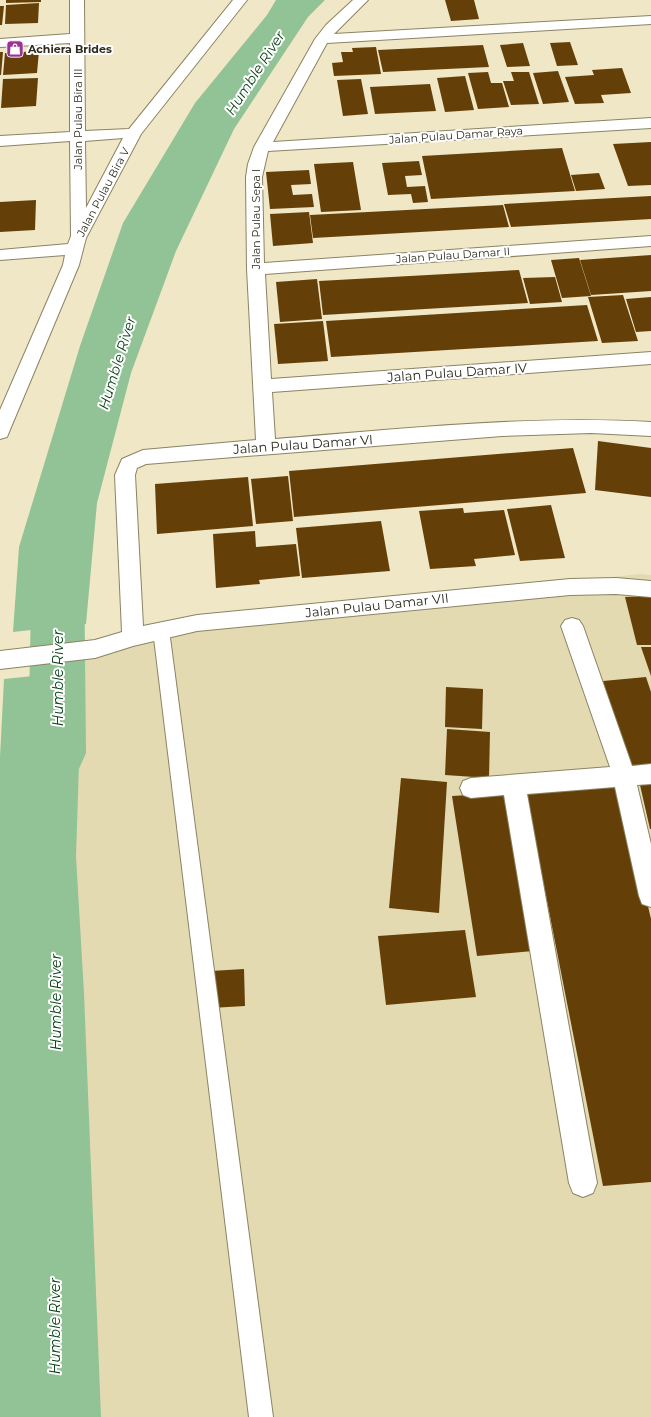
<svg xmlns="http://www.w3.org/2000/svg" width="651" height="1417" font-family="Montserrat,sans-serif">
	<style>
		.built { fill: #e4dab1 }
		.water { fill: #92c396 }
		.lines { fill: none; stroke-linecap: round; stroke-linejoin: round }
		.river { fill: #92c396; fill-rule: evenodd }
		.building { fill: #643f07 }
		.service-casing { stroke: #8b8364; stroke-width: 2 }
		.minor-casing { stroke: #8b8364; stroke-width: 2 }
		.service { fill: #fff; fill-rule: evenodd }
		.minor { fill: #fff; fill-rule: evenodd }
		.labels { text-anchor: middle; stroke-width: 4; stroke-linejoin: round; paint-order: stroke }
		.far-poi-label { font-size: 11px; font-weight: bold; fill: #2e2b1e; stroke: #fff; text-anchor: start }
		.far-street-label { font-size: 11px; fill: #2e2b1e; stroke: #fff }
		.street-label { font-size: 13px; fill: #2e2b1e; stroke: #fff }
		.water-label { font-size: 14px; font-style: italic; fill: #0a4217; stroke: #fff }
	</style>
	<rect width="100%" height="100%" fill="#efe7c5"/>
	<!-- built -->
	<path class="built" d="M639 574 651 575V1417H66L61 654 161 630Z"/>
	<!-- water -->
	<path class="water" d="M276 0H325L308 17 234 129 176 251 131 373 97 503 86 624 13 632 19 547 80 346 123 223 195 103 267 15Z
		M82 671 76 856 84 993 101 1417H0V757L4 679Z"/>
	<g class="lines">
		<!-- river -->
		<path class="river" d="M60 528 78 534 86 548 84 553 86 753 78 771 57 778 36 771 28 753 32 553 42 534Z"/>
	</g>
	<!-- building -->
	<path class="building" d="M6 0H41V2L6 3Z
		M445 0H474L479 19 451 21Z
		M39 3 38 23 5 24 6 5Z
		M0 6H4L2 25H0Z
		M570 42 578 65 557 66 550 43Z
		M523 43 530 66 507 67 500 45Z
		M483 45 489 67 383 72 378 50Z
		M376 47 381 74 334 76 332 63 343 62 341 52H353L352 48Z
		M39 51 37 73 3 75 5 53Z
		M0 52H3L1 75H0Z
		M622 68 631 93 601 95 604 103 575 104 565 77 594 75 592 70Z
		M558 71 569 102 543 104 533 73Z
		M488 72 491 83H502L509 107 478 109 468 73Z
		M511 72H529L539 104 511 105 503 81H514Z
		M465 76 474 110 445 112 437 78Z
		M38 78 36 106 1 108 3 79Z
		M361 79 368 114 343 116 337 80Z
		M430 84 436 111 375 114 370 87Z
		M651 142V185L628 186 613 144Z
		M562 148 575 191 431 199 422 156Z
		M419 161 422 175 405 176 407 187 425 186 428 202 413 203 411 194 388 195 382 163Z
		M353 162 361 210 321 212 314 164Z
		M309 170 311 184 291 185 293 195 312 194 314 207 270 209 266 172Z
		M599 173 605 189 576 191 571 175Z
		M651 196V219L511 227 504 204Z
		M36 200 35 230 0 232V202Z
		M503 205 509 227 313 238 310 215Z
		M309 212 313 243 273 246 270 214Z
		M651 255V291L591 295 580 260Z
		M579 258 591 296 562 298 551 260Z
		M519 270 528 303 323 315 319 281Z
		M555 277 562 302 530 304 523 278Z
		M317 279 322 319 280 322 276 282Z
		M623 295 638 341 602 343 588 297Z
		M651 297V331L636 332 626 299Z
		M587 305 598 341 331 357 326 321Z
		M323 321 328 361 278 364 274 324Z
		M598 441 651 448V497L595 490Z
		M573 448 586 493 294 517 289 471Z
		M288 476 293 521 256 524 251 479Z
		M248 477 253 526 157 534 155 484Z
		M551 505 565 558 520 561 507 509Z
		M463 508 464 513 504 510 515 555 474 559 476 566 430 569 419 511Z
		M381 521 390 571 302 578 296 528Z
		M255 531 256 547 296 544 300 576 259 580 260 584 216 588 213 534Z
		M651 596V645H637L625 597Z
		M641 647H651V676Z
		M646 677 651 692V766L628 768 603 681Z
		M446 687 483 689 482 729 445 727Z
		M447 729 490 732 489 778 445 775Z
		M401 778 447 782 439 913 389 908Z
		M618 778 651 919V1182L603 1186 524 784Z
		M651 784V829H650L640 785Z
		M504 793 533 951 477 956 452 796Z
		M465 930 476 997 386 1005 378 936Z
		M244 969 245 1006 211 1008V971Z"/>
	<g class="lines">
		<defs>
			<path id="service" d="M161 623 167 625 169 630 273 1417H249L153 630 155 625Z"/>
			<path id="minor" d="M70 0H84L85 131 129 129 233 0H247L141 134 86 238 79 265 9 432 7 437 0 439V410L63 265 65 255 0 260V250L68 244 71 236 70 141 0 146V136L70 132V43L0 47V39L70 34ZM123 138 86 208 85 141Z
				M353 0H368L334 34 651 16V24L327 43 273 142 651 118V128L268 151 262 177 264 263 651 236V246L265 274 271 379 651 352V364L272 392 275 439C400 429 526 415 651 422V436L591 433 502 436 146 464 137 468 135 475 143 626 197 615 570 579 616 578 651 581V597L616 594 570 595 197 631 133 646 95 658 0 669V651L95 640 122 632 115 475 122 459 143 450 256 440 247 269 246 177 248 164 254 147 315 39 326 25Z
				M572 618 579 620 583 626 632 766 651 764V784L637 785 651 844V907L642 904 639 896 615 787 527 794 597 1183 593 1193 583 1197 573 1193 569 1183 504 795 471 798 463 795 460 788 463 781 471 778 610 767 561 626 565 620Z"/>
		</defs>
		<!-- service casing -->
		<use href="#service" class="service-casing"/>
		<!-- minor casing -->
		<use href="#minor" class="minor-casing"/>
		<!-- service -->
		<use href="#service" class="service"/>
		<!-- minor -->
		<use href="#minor" class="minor"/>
	</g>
	<!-- icons -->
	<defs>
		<symbol id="shop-square" viewBox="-11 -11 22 22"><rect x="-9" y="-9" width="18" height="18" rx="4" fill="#9b3397" stroke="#fff"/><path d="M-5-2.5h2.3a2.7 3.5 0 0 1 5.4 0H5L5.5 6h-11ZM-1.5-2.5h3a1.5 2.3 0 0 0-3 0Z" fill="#fff"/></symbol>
	</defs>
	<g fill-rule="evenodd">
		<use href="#shop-square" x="5" y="39" width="20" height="20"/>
	</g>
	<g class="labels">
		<!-- far-poi labels -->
		<g class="far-poi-label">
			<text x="28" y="53">Achiera Brides</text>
		</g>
		<!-- far-street labels -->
		<g class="far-street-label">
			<text transform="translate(78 119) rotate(-90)" y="4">Jalan Pulau Bira III</text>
			<text transform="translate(456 135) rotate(-4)" y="4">Jalan Pulau Damar Raya</text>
			<text transform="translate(103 192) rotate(-62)" y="4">Jalan Pulau Bira V</text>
			<text transform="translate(256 219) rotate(-90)" y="4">Jalan Pulau Sepa I</text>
			<text transform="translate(453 255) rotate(-4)" y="4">Jalan Pulau Damar II</text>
		</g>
		<!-- street labels -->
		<g class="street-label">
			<text transform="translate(457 372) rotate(-4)" y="5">Jalan Pulau Damar IV</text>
			<text transform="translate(303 444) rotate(-4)" y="5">Jalan Pulau Damar VI</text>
			<text transform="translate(377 605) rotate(-6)" y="5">Jalan Pulau Damar VII</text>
		</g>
		<!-- water labels -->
		<g class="water-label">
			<text transform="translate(255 73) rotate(-57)" y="5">Humble River</text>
			<text transform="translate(117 363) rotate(-73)" y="5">Humble River</text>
			<text transform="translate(58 678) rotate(-90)" y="5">Humble River</text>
			<text transform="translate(56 1002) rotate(-90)" y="5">Humble River</text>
			<text transform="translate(55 1326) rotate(-90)" y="5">Humble River</text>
		</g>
	</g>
</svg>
